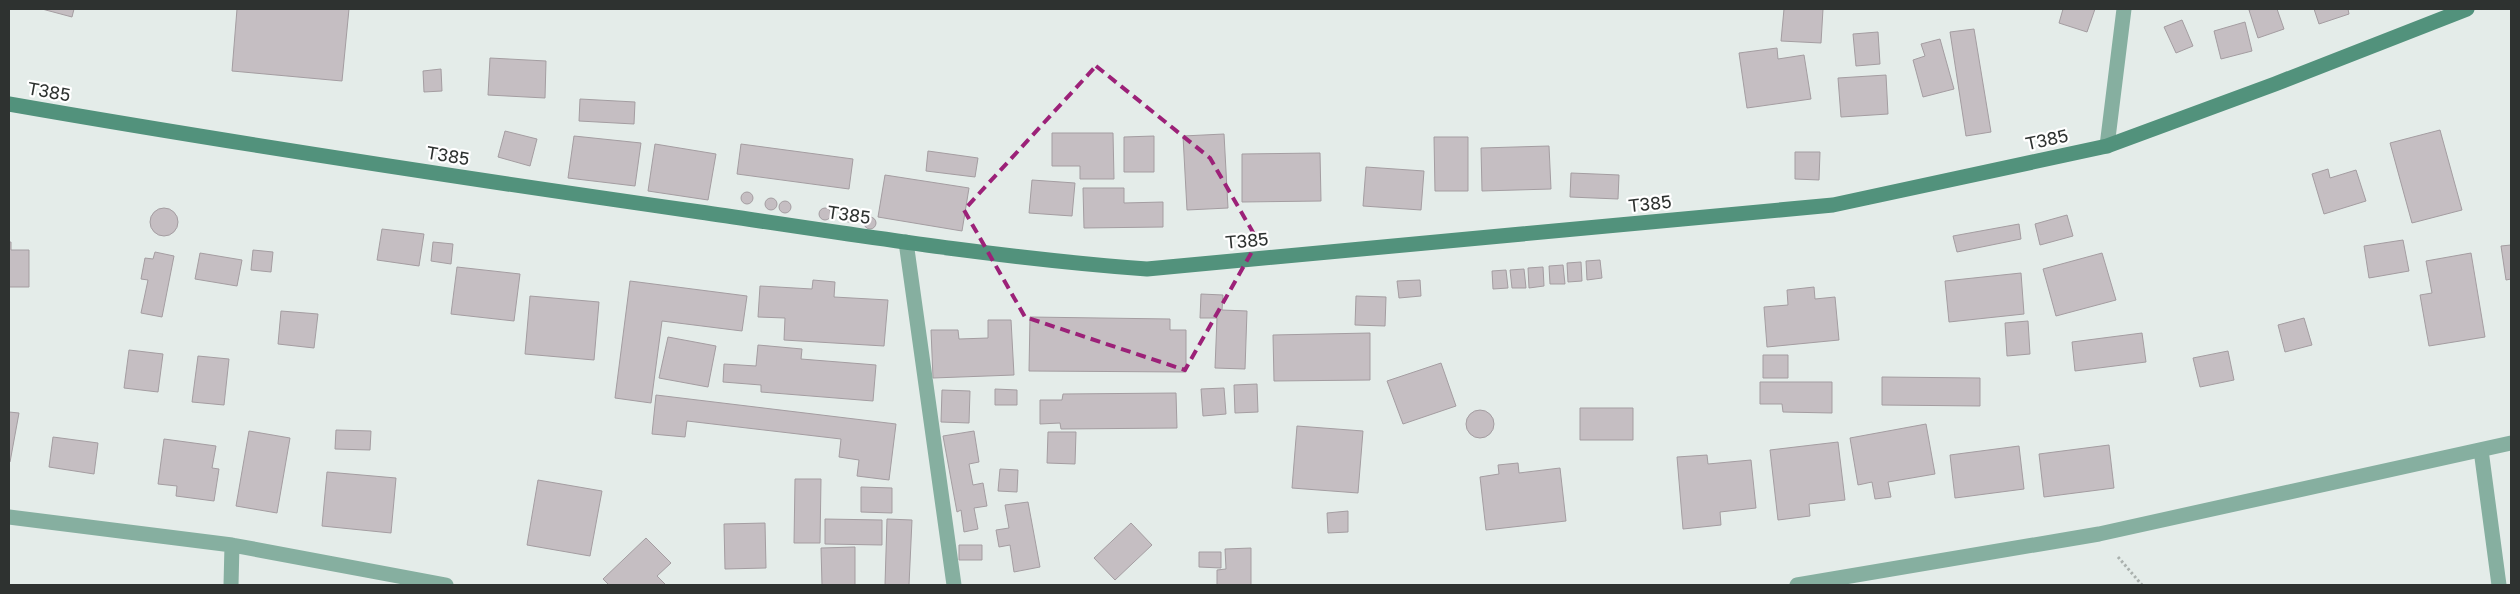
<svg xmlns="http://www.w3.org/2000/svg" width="2520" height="594" font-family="'Golos Text',sans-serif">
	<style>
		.building { fill: #c5bec2; stroke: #a49da1 }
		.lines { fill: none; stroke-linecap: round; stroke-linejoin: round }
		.path { stroke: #aab1ae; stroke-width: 3; stroke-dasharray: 2.5 2.5; stroke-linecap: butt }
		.street { stroke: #86afa0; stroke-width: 15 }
		.secondary { stroke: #52927c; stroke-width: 15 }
		.marked { fill: none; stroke: #9c2178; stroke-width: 4; stroke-dasharray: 10 6; stroke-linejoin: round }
		.labels { text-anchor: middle; stroke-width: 4.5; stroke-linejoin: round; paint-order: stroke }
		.street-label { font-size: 18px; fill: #2e3230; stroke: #fff }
	</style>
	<rect width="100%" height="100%" fill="#e4ece9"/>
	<!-- building -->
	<path class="building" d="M42 9H74L72 17Z
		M237 9H349L342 81 232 71Z
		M1784 9H1823L1821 43 1781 41Z
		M2063 9H2095L2087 32 2059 23Z
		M2253 9H2277L2284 29 2258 38 2249 10Z
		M2314 9H2348L2349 14 2319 24Z
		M2182 20 2193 46 2176 53 2164 27Z
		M2245 22 2252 51 2221 59 2214 31Z
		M1974 29 1991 132 1966 136 1950 32Z
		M1878 32 1880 64 1856 66 1853 34Z
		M1940 39 1954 89 1923 97 1913 60 1925 56 1921 44Z
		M1777 48 1778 59 1804 55 1811 99 1747 108 1739 53Z
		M490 58 546 61 545 98 488 95Z
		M441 69 442 91 424 92 423 71Z
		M1886 75 1888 114 1841 117 1838 78Z
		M580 99 635 102 634 124 579 121Z
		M2440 130 2462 210 2412 223 2390 143Z
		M505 131 537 139 530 166 498 157Z
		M1052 133H1113L1114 179H1080V166H1052Z
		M1224 134 1228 208 1187 210 1183 136Z
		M574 136 641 143 635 186 568 178Z
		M1154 136V172H1124V137Z
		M1434 137H1468V191H1435Z
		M655 144 716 154 708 200 648 191Z
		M741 144 853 159 849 189 737 174Z
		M1549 146 1551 189 1482 191 1481 148Z
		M928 151 978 158 975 177 926 171Z
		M1795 152H1820L1819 180 1795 179Z
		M1320 153 1321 201 1242 202V154Z
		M1366 167 1424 171 1421 210 1363 206Z
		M2328 169 2330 178 2356 170 2366 201 2324 214 2312 174Z
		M1571 173 1619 175 1618 199 1570 197Z
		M885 175 969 188 962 231 878 217Z
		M1032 180 1075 183 1072 216 1029 213Z
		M1083 188H1124V203L1163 202V227L1084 228Z
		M741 198a6 6 0 1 1 12 0a6 6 0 1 1-12 0Z
		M765 204a6 6 0 1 1 12 0a6 6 0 1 1-12 0Z
		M779 207a6 6 0 1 1 12 0a6 6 0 1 1-12 0Z
		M150 222a14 14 0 1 1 28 0a14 14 0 1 1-28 0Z
		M819 214a6 6 0 1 1 12 0a6 6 0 1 1-12 0Z
		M843 216a6 6 0 1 1 12 0a6 6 0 1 1-12 0Z
		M2067 215 2073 236 2040 245 2035 224Z
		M864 223a6 6 0 1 1 12 0a6 6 0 1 1-12 0Z
		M2019 224 2021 239 1957 252 1953 236Z
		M382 229 424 234 419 266 377 260Z
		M2403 240 2409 271 2369 278 2364 246Z
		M9 242H11V250H29V287H9Z
		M433 242 453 244 451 264 431 261Z
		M2511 245V279L2506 280 2501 246Z
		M253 250 273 252 271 272 251 270Z
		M155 252 174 256 162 317 141 313 148 280 141 279 145 258 153 259Z
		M200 253 242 260 237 286 195 279Z
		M2102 253 2116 300 2056 316 2043 269Z
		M2471 253 2485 337 2429 346 2420 295 2432 293 2426 261Z
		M1600 260 1602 278 1587 280 1586 261Z
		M1581 262 1582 281 1568 282 1567 263Z
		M1563 265 1565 284H1550L1549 266Z
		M457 267 520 274 514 321 451 314Z
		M1543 267 1544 286 1529 288 1528 268Z
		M1524 269 1526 288H1512L1510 270Z
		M1506 270 1508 288 1493 289 1492 271Z
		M2021 273 2024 314 1949 322 1945 281Z
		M813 280 835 282 834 297 888 300 884 346 784 340 785 318 758 317 760 286 812 289Z
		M1420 280 1421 296 1399 298 1397 281Z
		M630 281 747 296 742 331 662 321 651 403 615 398Z
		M1814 287 1815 299 1835 297 1839 340 1767 347 1764 307 1788 305 1787 290Z
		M1201 294 1223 295 1222 310 1247 311 1245 369 1215 368 1217 318H1200Z
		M530 296 599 302 594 360 525 354Z
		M1356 296 1386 297 1385 326 1355 325Z
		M281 311 318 314 314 348 278 344Z
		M1030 317 1170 319V330H1186V372L1029 371Z
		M2304 318 2312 345 2285 352 2278 325Z
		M988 320H1011L1014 375 933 378 931 330H958L959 339 988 338Z
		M2028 321 2030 354 2007 356 2005 323Z
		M1370 333V380L1274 381 1273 335Z
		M2142 333 2146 362 2075 371 2072 342Z
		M668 337 716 346 708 387 659 378Z
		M758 345 802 349 801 359 876 365 873 401 761 392V385L723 382 724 364 756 366Z
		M129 350 163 354 158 392 124 388Z
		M2228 351 2234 380 2200 387 2193 358Z
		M1763 355H1788V378H1763Z
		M198 356 229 359 224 405 192 402Z
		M1441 363 1456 406 1403 424 1387 381Z
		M1882 377 1980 378V406L1882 405Z
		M1760 382H1832V413L1783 412 1782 404H1760Z
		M1257 384 1258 412 1235 413 1234 385Z
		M1224 388 1226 414 1203 416 1201 389Z
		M995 389 1017 390V405H995Z
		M942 390 970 391 969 423 941 422Z
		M1176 393 1177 428 1061 429 1060 423 1040 424V400H1062L1063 394Z
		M656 395 896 424 889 480 857 476 859 460 839 457 841 439 687 421 685 437 652 434Z
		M1580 408H1633V440H1580Z
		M1466 424a14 14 0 1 1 28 0a14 14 0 1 1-28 0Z
		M9 412 19 413 10 462H9Z
		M1926 424 1935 474 1888 482 1891 497 1875 499 1872 482 1858 485 1850 438Z
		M1297 426 1363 431 1358 493 1292 488Z
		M336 430 371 431 370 450 335 449Z
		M249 431 290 438 277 513 236 506Z
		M974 431 979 462 969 464 973 485 983 483 987 506 974 508 978 529 964 532 961 510 957 512 943 436Z
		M1048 432H1076L1075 464 1047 463Z
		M53 437 98 443 94 474 49 467Z
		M164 439 216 446 212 468 219 469 214 501 176 496 177 486 158 484Z
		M1838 442 1845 500 1809 504 1810 516 1778 520 1770 450Z
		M2109 445 2114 488 2044 497 2039 454Z
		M2019 446 2024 489 1955 498 1950 455Z
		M1707 455 1708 464 1751 460 1756 508 1720 512 1721 525 1683 529 1677 457Z
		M1518 463 1519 473 1560 468 1566 521 1486 530 1480 477 1499 474 1498 465Z
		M1000 469 1018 470 1017 492 998 491Z
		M327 472 396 478 391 533 322 526Z
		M795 479H821L820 543H794Z
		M538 480 602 491 590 556 527 545Z
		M861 487 892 488V513L861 512Z
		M1028 502 1040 567 1014 572 1010 545 999 547 996 530 1009 528 1005 505Z
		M1348 511V532L1328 533 1327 513Z
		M825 519 882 520V545L825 544Z
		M887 519 912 520 909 585H885Z
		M765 523 766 568 725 569 724 524Z
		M1131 523 1152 545 1115 580 1094 558Z
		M646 538 671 563 657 576 666 585H609L603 579Z
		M959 545H982V560H959Z
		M855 547V585H822L821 548Z
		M1251 548V585H1217V570L1226 569 1225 549Z
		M1199 552H1221V568L1199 567Z"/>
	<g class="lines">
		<!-- path -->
		<path class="path" d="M2118 557 2142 585"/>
		<!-- street -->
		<path class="street" d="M2107 146 2124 9
			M906 242 954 585
			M2481 450 2499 585
			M9 517 232 545 446 585
			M231 585 232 545
			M1797 585 2099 534 2511 443"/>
		<!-- secondary -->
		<path class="secondary" d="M9 104C238 144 469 179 700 212 849 234 997 258 1147 269L1833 205 2107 146 2275 84 2467 9"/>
	</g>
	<!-- marked area -->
	<path class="marked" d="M1096 66 1210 158 1258 241 1185 370 1025 317 964 210Z"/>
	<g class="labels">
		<!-- street labels -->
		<g class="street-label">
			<text transform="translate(49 92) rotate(10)" y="6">T385</text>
			<text transform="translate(2047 140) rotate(-12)" y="6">T385</text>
			<text transform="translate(448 156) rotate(9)" y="6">T385</text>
			<text transform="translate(1650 204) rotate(-6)" y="6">T385</text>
			<text transform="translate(849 215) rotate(8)" y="6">T385</text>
			<text transform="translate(1247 241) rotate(-5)" y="6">T385</text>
		</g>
	</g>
	<!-- border -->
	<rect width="2520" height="594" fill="none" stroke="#2e3230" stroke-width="20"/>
</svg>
